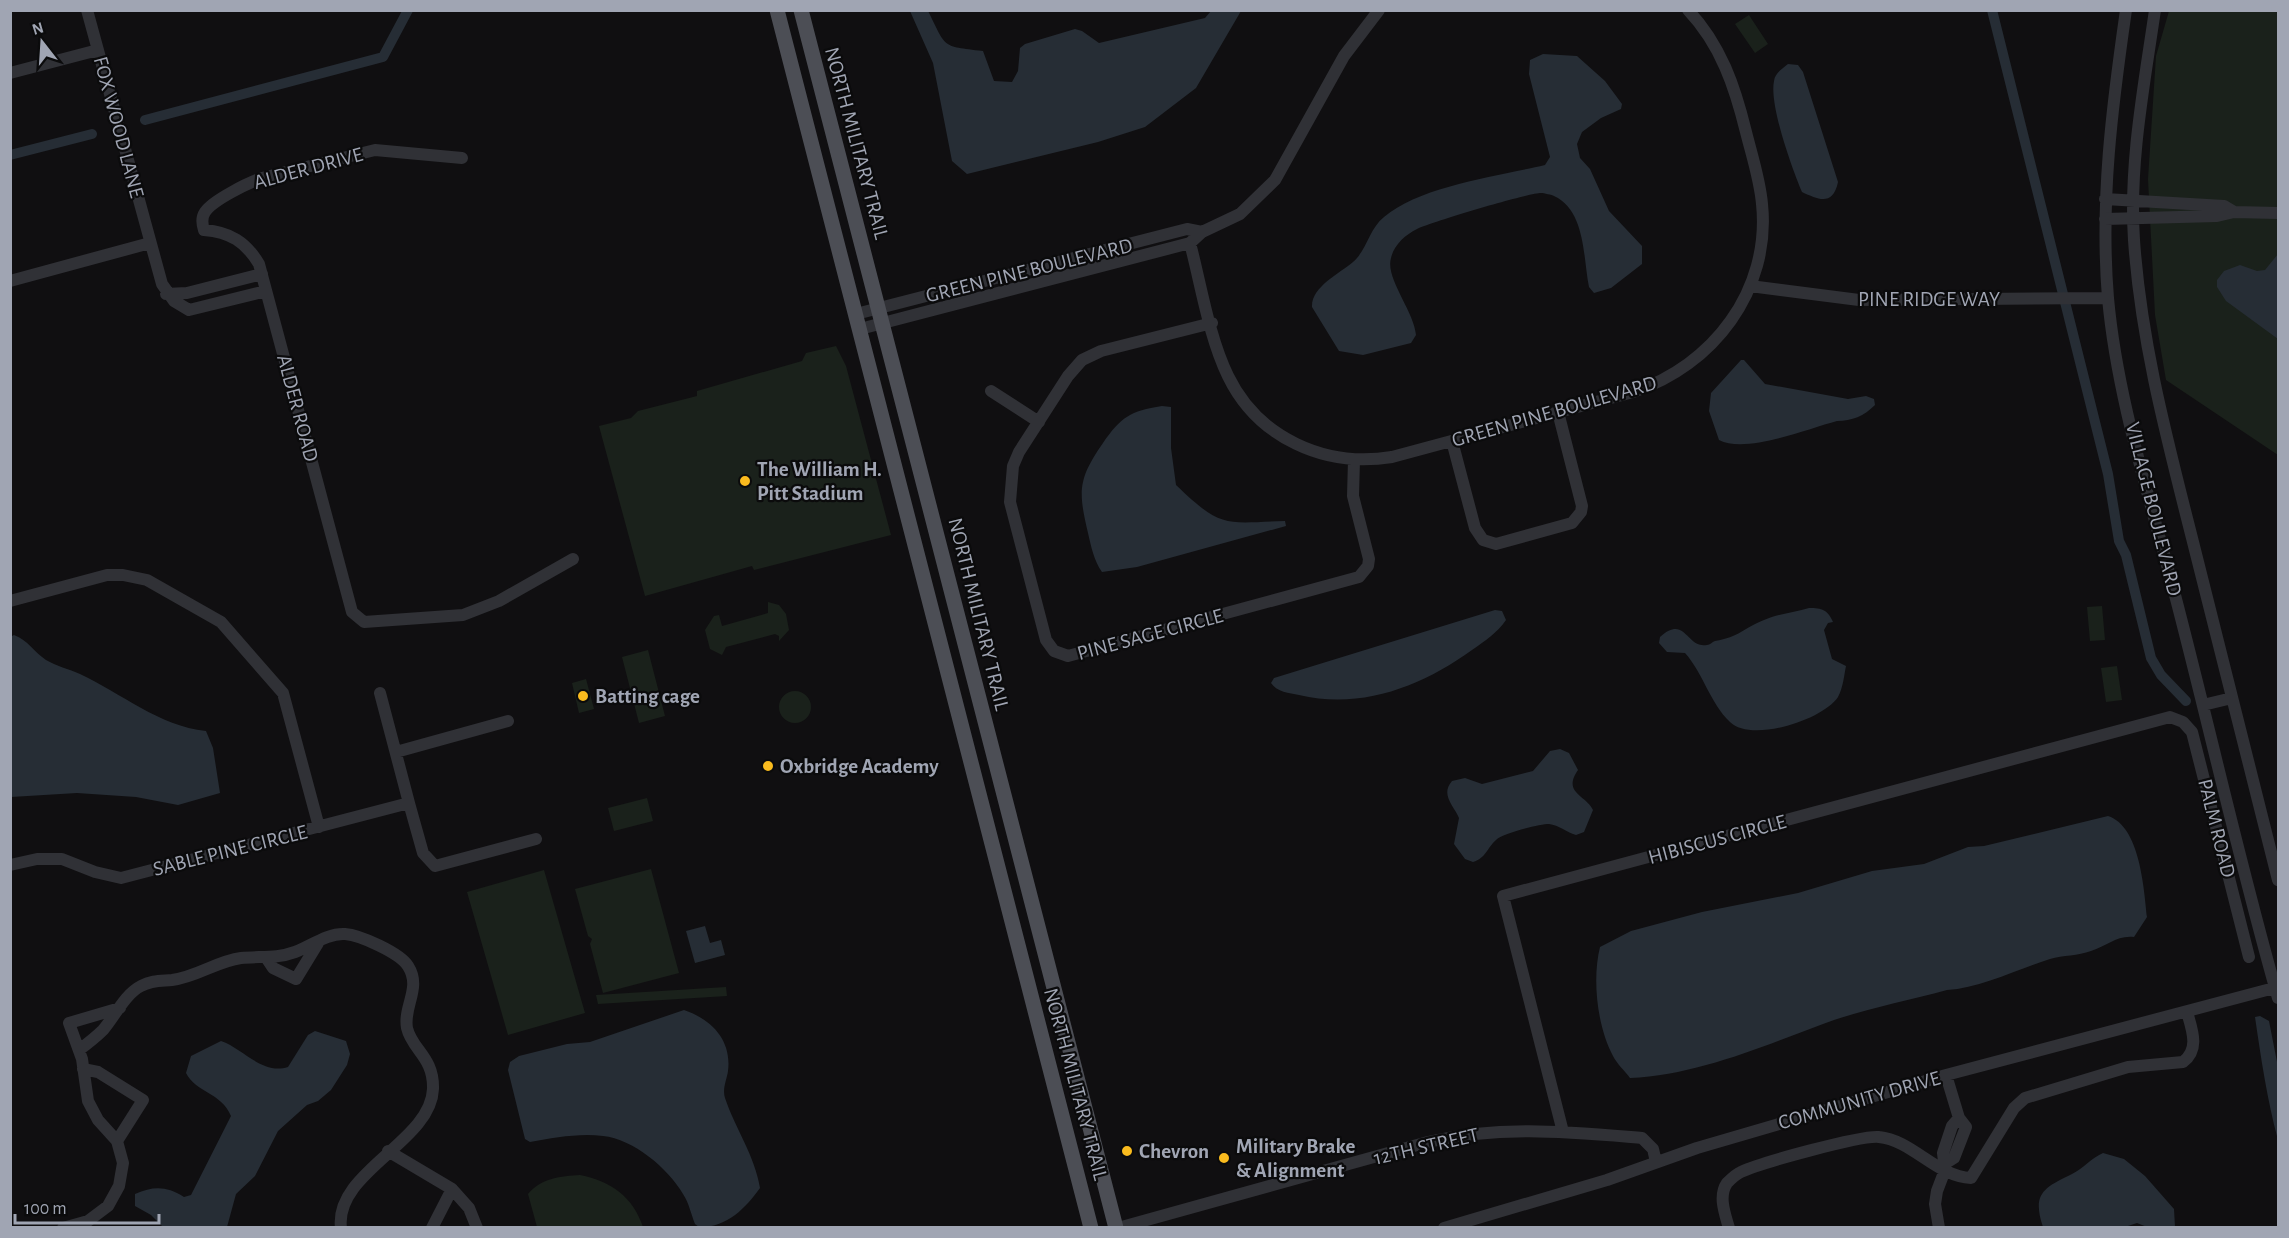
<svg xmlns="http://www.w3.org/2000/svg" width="2289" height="1238" font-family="'Alegreya Sans',sans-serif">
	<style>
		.green { fill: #1a211b }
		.water { fill: #262d35 }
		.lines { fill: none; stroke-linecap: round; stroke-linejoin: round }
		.canal { stroke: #262d35; stroke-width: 10 }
		.minor { stroke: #303136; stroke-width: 12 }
		.major { stroke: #4c4e55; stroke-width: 15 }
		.poi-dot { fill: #fabb1e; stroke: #0b0b0c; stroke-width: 2 }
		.labels { text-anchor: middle; stroke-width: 4.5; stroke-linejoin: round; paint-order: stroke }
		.street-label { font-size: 21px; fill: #a0a5b3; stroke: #0b0b0c }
		.poi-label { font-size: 21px; font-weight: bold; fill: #a0a5b3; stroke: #0b0b0c; text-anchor: start }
	</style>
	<rect width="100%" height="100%" fill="#100f11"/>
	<!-- green -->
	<path class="green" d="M2169 11H2278V455L2166 380 2155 315 2148 179 2156 56Z
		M1749 15 1768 44 1755 53 1735 24Z
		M836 346 846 366 891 535 754 570 752 566 645 596 599 426 631 418 638 411 697 396V391L802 361 806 353Z
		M768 602 779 605 786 614 789 630 779 641V636L775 634 726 647 722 655 710 649 705 630 714 616 719 615 722 626 768 613Z
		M2102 606 2105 640 2090 641 2087 607Z
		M648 650 665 716 639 723 622 657Z
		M2117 666 2122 700 2106 702 2101 668Z
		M586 679 594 709 579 713 572 683Z
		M779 707a16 16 0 1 1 32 0a16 16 0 1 1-32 0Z
		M647 798 653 821 614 831 608 808Z
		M651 869 679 973 603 993 590 944 592 939 588 936 575 889Z
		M544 870 585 1013 508 1035 467 892Z
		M726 987 727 996 598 1004 596 995Z
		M580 1175C611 1181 633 1197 643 1227H537L528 1194C541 1178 561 1176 580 1175Z"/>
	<!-- water -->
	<path class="water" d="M910 11H928C947 48 940 46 983 51L994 81 1012 82 1018 71 1020 48 1025 44 1075 29 1082 31 1099 43 1205 18 1211 11H1241L1196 88 1145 127 1098 142 967 174 952 161 933 63Z
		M1543 54 1577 56 1605 81 1622 104 1621 109 1601 118 1582 132 1577 144 1580 158 1590 169 1609 211 1642 246V264L1611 288 1594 293 1589 287C1583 258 1586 211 1554 196 1552 195 1544 193 1541 193 1528 193 1431 222 1417 229 1405 235 1394 245 1391 258 1385 278 1414 311 1416 335L1411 343 1363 355 1339 351 1312 307C1311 287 1339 274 1353 262 1367 250 1369 229 1384 217 1420 186 1498 176 1545 165L1550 157 1529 74 1530 60Z
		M1788 64 1798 65 1803 72 1838 182C1833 206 1819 200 1802 192 1792 168 1769 105 1774 81 1775 73 1782 69 1788 64Z
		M2278 254V339L2226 301 2217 287V280L2224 271 2240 265 2257 271 2265 270Z
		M1741 360H1744L1765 384 1848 399 1866 396 1874 399 1875 405C1864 416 1852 421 1837 421 1807 429 1746 454 1719 440L1709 411 1711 393Z
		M1162 406 1171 407V448L1176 485C1222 529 1224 523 1285 521L1286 526 1137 567 1102 572C1094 561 1091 546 1088 533 1078 491 1078 479 1103 443 1121 417 1130 411 1162 406Z
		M1809 608C1822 608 1828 610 1833 622L1828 623 1824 630 1832 659 1846 666C1844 676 1843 688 1838 697 1823 720 1751 743 1730 722 1710 703 1703 673 1685 653L1667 652 1659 643 1660 637C1686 614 1686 649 1707 645 1710 645 1712 642 1715 641 1739 637 1744 628 1764 620 1778 614 1795 612 1809 608Z
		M1495 610 1502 611 1506 620C1497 633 1485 641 1472 650 1422 686 1362 710 1299 695 1289 693 1277 692 1271 683L1274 678Z
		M14 635C28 640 34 652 46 660 56 666 69 669 80 674 121 693 159 726 206 731L213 748 220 793 178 805 136 797 77 793 11 797 10 637Z
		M1560 749 1569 753 1578 770C1562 793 1586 795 1593 810L1584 832 1576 835C1566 832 1559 825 1549 824 1540 824 1502 833 1496 840 1487 848 1486 858 1473 862L1465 859 1454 844 1459 818C1454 806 1440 795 1452 781L1465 778 1482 784 1533 771 1550 751Z
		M2108 816C2140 826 2144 889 2147 917L2134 937C2117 935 2107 946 2091 951 2078 956 2063 955 2050 959 2018 969 1980 988 1947 990 1907 1001 1863 1009 1823 1024 1761 1047 1697 1075 1630 1078 1625 1071 1617 1064 1613 1056 1597 1026 1592 979 1600 947L1631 931 1702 912 1798 893 1872 871 1924 864 1968 847 1984 846Z
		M705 926 710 943 721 940 725 955 695 963 686 931Z
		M684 1010C711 1019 732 1040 728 1071 727 1079 722 1089 725 1098 735 1128 755 1156 760 1188 745 1209 726 1228 699 1227L695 1224C691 1214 689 1203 683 1194 668 1168 633 1139 603 1136 578 1133 554 1138 530 1142L525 1139 508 1070 510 1062 519 1056 567 1044 590 1042Z
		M2260 1016 2269 1021 2278 1067V1140C2267 1099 2261 1058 2255 1017Z
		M315 1031 346 1041 350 1054 347 1065 331 1090 318 1101 307 1105 278 1131 255 1176 236 1194 227 1227H163L151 1215 135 1206V1194C154 1186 166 1186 184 1197L191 1195 231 1116C221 1092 196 1093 186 1073L191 1056 221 1041C244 1049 262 1075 288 1067L308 1035Z
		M2103 1153 2124 1159 2145 1176 2174 1209 2175 1227H2147L2137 1223 2122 1228 2043 1227C2032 1194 2043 1188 2072 1174 2083 1169 2091 1158 2103 1153Z"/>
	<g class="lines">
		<!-- canal -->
		<path class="canal" d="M1992 10 2108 474 2119 541 2126 555 2151 658 2161 675 2186 701
			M145 120 383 57 408 10
			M10 155 92 134"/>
		<!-- minor -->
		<path class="minor" d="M87 10 162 284 174 301 189 310 266 291
			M2126 10C2112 107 2100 201 2108 298 2117 398 2150 498 2175 595 2210 729 2240 865 2278 998
			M2155 10C2144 86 2129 163 2134 240 2141 342 2167 439 2192 538 2221 652 2250 766 2278 880
			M10 73 98 50
			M462 158 375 150 262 178C248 183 213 200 205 212 201 218 202 224 204 230 230 232 246 242 259 264L352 612 364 622 463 615 499 601 573 559
			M2105 199 2224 206 2234 212
			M2105 219 2217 216 2234 212 2278 213
			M1190 243C1201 285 1209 337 1228 376 1258 438 1325 468 1392 457L1633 392C1713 366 1771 290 1762 204 1760 180 1752 156 1746 132 1735 87 1721 45 1688 10
			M10 281 150 243
			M1750 286 1859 300 2108 298
			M166 294 187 293 262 274
			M856 314 1187 229 1202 232
			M1212 323 1101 351 1082 360 1068 376 1019 452 1013 466 1010 502 1046 640 1054 651 1068 656 1359 577 1368 566 1369 559 1353 496 1354 460
			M860 329 1190 243 1202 232 1240 214 1275 180 1344 56 1379 10
			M991 391 1039 422
			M1452 441 1475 528 1483 540 1496 544 1572 523 1581 512 1582 506 1558 412
			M10 601 107 575H123L147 580 221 622 283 693 319 827
			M380 693 409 803
			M2203 705 2232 698
			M396 752 508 721
			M10 865 37 859H62L95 872 121 878 409 803 423 853 435 866 536 839
			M267 959 273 968 296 979 318 943
			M79 1050C87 1044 96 1037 103 1030 115 1016 125 994 141 986 152 980 161 981 172 980 197 977 217 961 241 958 260 956 276 959 295 952 311 946 327 933 345 934 360 935 400 953 408 966 422 988 403 1006 407 1028 412 1050 434 1057 433 1089 431 1142 334 1172 341 1228
			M83 1069 98 1072 143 1100 117 1141
			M1946 1075 1959 1118 1966 1127 1954 1158 1946 1163
			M1563 1132 1503 896 2170 717 2183 722 2192 732 2249 957
			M388 1151 452 1189
			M63 1228 88 1221 108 1206 119 1186 123 1163 117 1141 98 1120 88 1101 82 1059 69 1023 120 1008
			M432 1228 452 1189 469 1208 477 1228
			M1118 1228 1428 1142C1500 1125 1569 1132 1642 1138L1653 1149 1656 1162
			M1444 1228 1607 1180 1697 1148 1946 1075 2278 987
			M1729 1228C1725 1214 1718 1196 1727 1183 1731 1179 1736 1174 1741 1172 1759 1163 1862 1135 1879 1137 1912 1140 1937 1177 1971 1178L2014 1108 2025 1098 2128 1067 2183 1062C2200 1049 2192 1030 2187 1012
			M1939 1228 1935 1204 1937 1191 1945 1170 1943 1153 1952 1126 1959 1118"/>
		<!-- major -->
		<path class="major" d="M777 10 1091 1228
			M801 10 1116 1228"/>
	</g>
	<!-- markers -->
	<g class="poi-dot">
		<circle cx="745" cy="481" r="6"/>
		<circle cx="583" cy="696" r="6"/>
		<circle cx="768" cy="766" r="6"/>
		<circle cx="1127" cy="1151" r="6"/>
		<circle cx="1224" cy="1158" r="6"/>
	</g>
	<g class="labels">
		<!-- street labels -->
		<g class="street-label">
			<text transform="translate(119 127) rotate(75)" y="7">FOX WOOD LANE</text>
			<text transform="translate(857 143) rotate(75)" y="7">NORTH MILITARY TRAIL</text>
			<text transform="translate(308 168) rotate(-15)" y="7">ALDER DRIVE</text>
			<text transform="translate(1029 270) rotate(-14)" y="7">GREEN PINE BOULEVARD</text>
			<text x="1929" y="306">PINE RIDGE WAY</text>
			<text transform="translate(298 408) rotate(75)" y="7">ALDER ROAD</text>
			<text transform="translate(1554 411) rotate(-16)" y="7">GREEN PINE BOULEVARD</text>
			<text transform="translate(2154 509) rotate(76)" y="7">VILLAGE BOULEVARD</text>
			<text transform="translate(979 614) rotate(76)" y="7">NORTH MILITARY TRAIL</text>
			<text transform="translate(1150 634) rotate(-15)" y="7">PINE SAGE CIRCLE</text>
			<text transform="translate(2217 828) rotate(76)" y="7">PALM ROAD</text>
			<text transform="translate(1717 839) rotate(-15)" y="7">HIBISCUS CIRCLE</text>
			<text transform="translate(230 850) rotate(-14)" y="7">SABLE PINE CIRCLE</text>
			<text transform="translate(1076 1084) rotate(75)" y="7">NORTH MILITARY TRAIL</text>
			<text transform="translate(1859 1100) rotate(-16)" y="7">COMMUNITY DRIVE</text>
			<text transform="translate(1426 1146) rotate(-13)" y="7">12TH STREET</text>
		</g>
		<!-- poi labels -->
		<g class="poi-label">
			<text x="757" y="476">The William H.<tspan x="757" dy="24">Pitt Stadium</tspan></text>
			<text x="595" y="703">Batting cage</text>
			<text x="780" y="773">Oxbridge Academy</text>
			<text x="1236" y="1153">Military Brake<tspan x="1236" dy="24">&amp; Alignment</tspan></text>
			<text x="1139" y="1158">Chevron</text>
		</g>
	</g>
	<!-- border -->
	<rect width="2289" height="1238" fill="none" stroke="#a0a5b3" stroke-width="24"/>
	<!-- north arrow -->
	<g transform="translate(42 42) rotate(343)" stroke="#0b0b0c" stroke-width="4.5" paint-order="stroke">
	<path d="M0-4.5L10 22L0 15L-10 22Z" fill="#a0a5b3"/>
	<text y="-9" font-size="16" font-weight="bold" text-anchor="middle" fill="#a0a5b3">N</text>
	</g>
	<!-- scale -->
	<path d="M15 1214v9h144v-9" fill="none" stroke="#a0a5b3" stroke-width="3"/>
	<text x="24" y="1214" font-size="18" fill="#a0a5b3" stroke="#0b0b0c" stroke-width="4.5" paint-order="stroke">100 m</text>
</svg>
